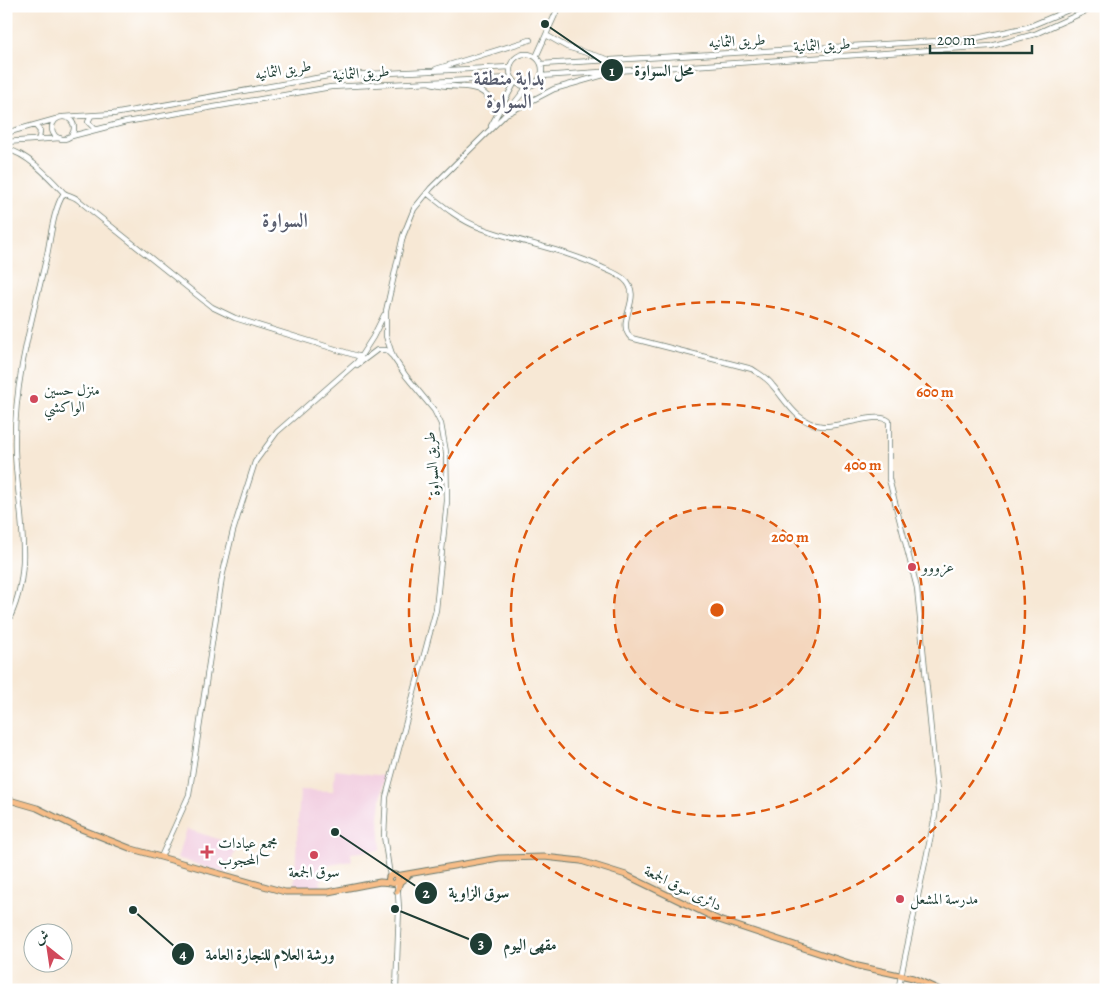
<svg xmlns="http://www.w3.org/2000/svg" width="1112" height="996" font-family="Alegreya,Amiri,serif">
	<style>
		.built { fill: #f2cfe1 }
		.lines { fill: none; stroke-linecap: round; stroke-linejoin: round }
		.minor-casing { stroke: #6b796c; stroke-width: 6 }
		.major-casing { stroke: #6b796c; stroke-width: 7 }
		.minor { stroke: #fff; stroke-width: 4.5 }
		.major { stroke: #f7bd88; stroke-width: 5 }
		.ring { fill: none; stroke: #de580e; stroke-width: 2.5; stroke-dasharray: 9 6 }
		.poi-dot { fill: #d1495b; stroke: #fff; stroke-width: 2 }
		.labels { text-anchor: middle; stroke-width: 5; stroke-linejoin: round; paint-order: stroke }
		.street-label { font-size: 15px; fill: #1f3d34; stroke: #fff }
		.poi-label { font-size: 15px; fill: #1f3d34; stroke: #fff; text-anchor: start }
		.district-label { font-size: 20px; font-weight: bold; fill: #575c6d; stroke: #fff }
		.centre { fill: #de580e; stroke: #fff; stroke-width: 2.5 }
		.ring-label { font-size: 15px; text-anchor: middle; font-weight: bold; fill: #de580e; stroke: #fff; stroke-width: 5; stroke-linejoin: round; paint-order: stroke }
		.leader { fill: none; stroke: #1f3d34; stroke-width: 2 }
		.callout-dot { fill: #1f3d34; stroke: #fff; stroke-width: 2 }
		.mark-label { font-size: 15px; text-anchor: middle; font-weight: bold; fill: #fff }
		.callout-label { font-size: 16px; text-anchor: middle; font-weight: bold; fill: #1f3d34; stroke: #fff; stroke-width: 5; stroke-linejoin: round; paint-order: stroke }
	</style>
	<rect width="100%" height="100%" fill="#fff"/>
	<filter id="ink" filterUnits="userSpaceOnUse"><feTurbulence type="fractalNoise" baseFrequency=".02" numOctaves="2"/><feDisplacementMap in="SourceGraphic" scale="10" xChannelSelector="R" yChannelSelector="G"/><feConvolveMatrix kernelMatrix="1 2 1 2 8 2 1 2 1" color-interpolation-filters="sRGB"/></filter>
	<filter id="wash" filterUnits="userSpaceOnUse"><feTurbulence type="fractalNoise" baseFrequency=".0096" numOctaves="4" result="noise"/><feDisplacementMap in="SourceGraphic" scale="20" xChannelSelector="R" yChannelSelector="G"/><feGaussianBlur stdDeviation="1.12" result="paint"/><feColorMatrix in="noise" values="0 0 0 0 0 0 0 0 0 0 0 0 0 0 0 0 0 1.4 0 .05"/><feComposite in="paint" operator="in"/></filter>
	<g filter="url(#wash)">
		<rect width="100%" height="100%" fill="#f7e8d5"/>
		<!-- built -->
		<path class="built" d="M335 770 384 776 379 817 381 850 351 853 352 861 320 867 323 880H320L321 888 294 887 300 790 333 791Z
			M187 829 237 845 227 874 177 858Z"/>
	</g>
	<g filter="url(#ink)">
		<g class="lines">
			<defs>
				<path id="minor" d="M546 35 567 47 607 59
					M510 70a16 16 0 1 1 32 0a16 16 0 1 1-32 0Z
					M536 57 559 6
					M541 64 972 39 1028 27 1078 6
					M436 69 530 40
					M541 76 991 46 1035 34 1097 6
					M431 83C464 92 477 76 498 110
					M508 113 554 89 607 74
					M91 116 88 122 94 128
					M63 117 113 114 328 76 510 67
					M52 128a11 11 0 1 1 22 0a11 11 0 1 1-22 0Z
					M35 125 40 131 39 139
					M491 126 515 82
					M6 133 56 119
					M68 137 126 122 331 87 511 78
					M6 142 60 138
					M6 149C27 153 49 177 63 192 66 195 73 196 77 199L212 307 235 318 361 357
					M427 193C443 206 461 221 481 228 521 243 564 249 603 268 610 271 618 274 624 279 645 297 614 321 631 338L752 369C759 374 768 378 773 386 788 403 797 423 822 426 839 428 878 411 889 421V479L917 588 937 791 935 816 898 990
					M357 365 377 350H386L392 356
					M6 625C37 569 17 510 15 450 13 384 32 319 47 255 51 236 53 210 64 193
					M161 857 189 795 222 577 233 531 255 462 277 432 357 362 373 337 384 315
					M390 876 384 836 386 797 436 610 447 501 446 452 441 424 434 410 406 376 393 357 386 336V311L403 236 414 209 431 188 505 115 527 87
					M396 990 399 908 397 881"/>
				<path id="major" d="M6 799 37 808 76 827 132 849 285 892H328L380 882 391 883
					M388.5 879a4.5 4.5 0 1 1 9 0a4.5 4.5 0 1 1-9 0Z
					M396 876 499 858 544 857 581 861 626 875 719 920 858 966 913 978 940 990
					M397 891 400 882 408 876"/>
			</defs>
			<!-- minor casing -->
			<use href="#minor" class="minor-casing"/>
			<!-- major casing -->
			<use href="#major" class="major-casing"/>
			<!-- minor -->
			<use href="#minor" class="minor"/>
			<!-- major -->
			<use href="#major" class="major"/>
		</g>
	</g>
	<!-- distance rings -->
	<circle cx="717" cy="610" r="103" fill="#de580e" fill-opacity=".12"/>
	<g class="ring">
		<circle cx="717" cy="610" r="103"/>
		<circle cx="717" cy="610" r="206"/>
		<circle cx="717" cy="610" r="308"/>
	</g>
	<!-- markers -->
	<g class="poi-dot">
		<circle cx="34" cy="399" r="5"/>
		<circle cx="912" cy="567" r="5"/>
		<path d="M204.5 844.5h5v5h5v5h-5v5h-5v-5h-5v-5h5z"/>
		<circle cx="314" cy="855" r="5"/>
		<circle cx="900" cy="899" r="5"/>
	</g>
	<g class="labels">
		<!-- street labels -->
		<g class="street-label">
			<text transform="translate(737 41) rotate(-3)" y="5">طريق الثمانيه</text>
			<text transform="translate(822 45) rotate(-3)" y="5">طريق الثمانية</text>
			<text transform="translate(283 70) rotate(-9)" y="5">طريق الثمانيه</text>
			<text transform="translate(361 73) rotate(-4)" y="5">طريق الثمانية</text>
			<text transform="translate(432 464) rotate(-95)" y="5">طريق السواوة</text>
			<text transform="translate(683 888) rotate(26)" y="5">دائرى سوق الجمعة</text>
		</g>
		<!-- poi labels -->
		<g class="poi-label">
			<text x="44" y="395">منزل حسين<tspan x="44" dy="17">الواكشي</tspan></text>
			<text x="922" y="572">عزووو</text>
			<text x="218" y="848">مجمع عيادات<tspan x="218" dy="17">المحجوب</tspan></text>
			<text x="314" y="877" text-anchor="middle">سوق الجمعة</text>
			<text x="910" y="904">مدرسة المشعل</text>
		</g>
		<!-- district labels -->
		<g class="district-label">
			<text x="509" y="85">بداية منطقة<tspan x="509" dy="23">السواوة</tspan></text>
			<text x="285" y="227">السواوة</text>
		</g>
	</g>
	<circle cx="717" cy="610" r="8" class="centre"/>
	<g class="ring-label">
		<text x="935" y="397">600 m</text>
		<text x="863" y="470">400 m</text>
		<text x="790" y="542">200 m</text>
	</g>
	<!-- callouts -->
	<path class="leader" d="M545 24L612 70M335 832L426 893M395 909L481 944M133 910L183 954"/>
	<g class="callout-dot">
		<circle cx="545" cy="24" r="5"/>
		<circle cx="335" cy="832" r="5"/>
		<circle cx="395" cy="909" r="5"/>
		<circle cx="133" cy="910" r="5"/>
		<circle cx="612" cy="70" r="12"/>
		<circle cx="426" cy="893" r="12"/>
		<circle cx="481" cy="944" r="12"/>
		<circle cx="183" cy="954" r="12"/>
	</g>
	<g class="mark-label">
		<text x="612" y="76">1</text>
		<text x="426" y="898">2</text>
		<text x="481" y="949">3</text>
		<text x="183" y="959">4</text>
	</g>
	<g class="callout-label">
		<text x="664" y="76">محل السواوة</text>
		<text x="479" y="898">سوق الزاوية</text>
		<text x="530" y="950">مقهى اليوم</text>
		<text x="270" y="960">ورشة العلام للنجارة العامة</text>
	</g>
	<!-- margin -->
	<rect width="1112" height="996" fill="none" stroke="#fff" stroke-width="25"/>
	<!-- north arrow -->
	<g transform="translate(48 948) rotate(330)"><circle r="24" fill="#ffffff" stroke="#a5b1ae"/>
	<path d="M0-4L9 19L0 12L-9 19Z" fill="#d1495b"/>
	<text y="-8" font-size="14" font-weight="bold" text-anchor="middle" fill="#1f3d34">ش</text>
	</g>
	<!-- scale -->
	<path d="M930 45v8h102v-8" fill="none" stroke="#1f3d34" stroke-width="2.5"/>
	<text x="937" y="45" font-size="15" fill="#1f3d34" stroke="#ffffff" stroke-width="4" paint-order="stroke">200 m</text>
</svg>
